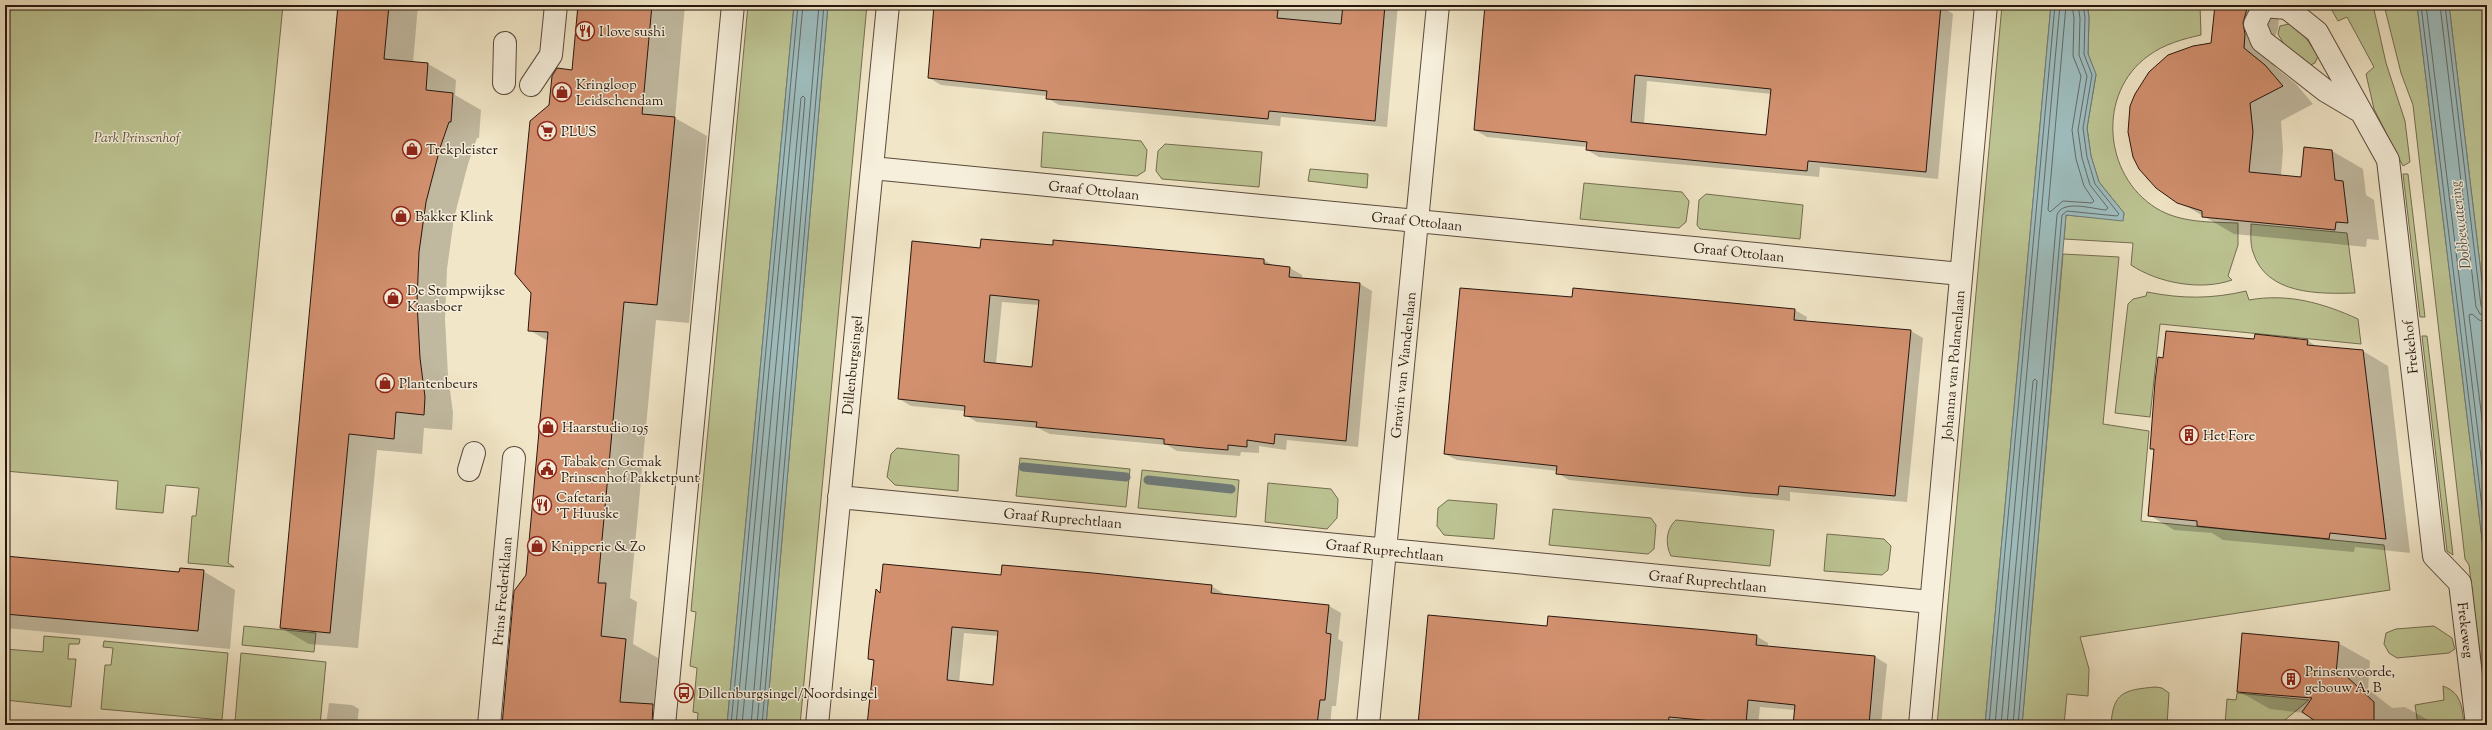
<svg xmlns="http://www.w3.org/2000/svg" width="2492" height="730" font-family="'Sorts Mill Goudy',serif">
	<style>
		.green { fill: #bdc493; stroke: #736d50 }
		.water { fill: #9ebdbe; stroke: #6f7a78 }
		.shadow { fill: #0003; fill-rule: evenodd }
		.lines { fill: none; stroke-linecap: round; stroke-linejoin: round }
		.shore { stroke: #646a66; stroke-width: 1 }
		.stream { stroke: #6f7a78; stroke-width: 9 }
		.building { fill: #d2906f; stroke: #29160e; fill-rule: evenodd }
		.pedestrian-casing { stroke: #5b4a3c; stroke-width: 24 }
		.minor-casing { stroke: #5b4a3c; stroke-width: 24 }
		.tertiary-casing { stroke: #5b4a3c; stroke-width: 24 }
		.pedestrian { stroke: #f6efdb; stroke-width: 22 }
		.minor { stroke: #f6efdb; stroke-width: 22 }
		.tertiary { stroke: #f6efdb; stroke-width: 22 }
		.labels { text-anchor: middle; stroke-width: 3; stroke-linejoin: round; paint-order: stroke }
		.poi-label { font-size: 14px; fill: #29160e; stroke: #f6efdb; text-anchor: start }
		.park-label { font-size: 14px; font-style: italic; fill: #5d533d; stroke: #f6efdb }
		.street-label { font-size: 14px; fill: #29160e; stroke: #f6efdb }
		.water-label { font-size: 15px; font-style: italic; fill: #52504c; stroke: #f6efdb }
	</style>
	<rect width="100%" height="100%" fill="#f1e6c7"/>
	<filter id="stains"><feTurbulence type="fractalNoise" baseFrequency=".005" numOctaves="4"/><feColorMatrix values="0 0 0 0 .2 0 0 0 0 .09 0 0 0 0 .02 0 0 0 .5 -.17"/></filter>
	<radialGradient id="worn" r=".72"><stop offset=".6" stop-color="#630" stop-opacity="0"/><stop offset="1" stop-color="#630" stop-opacity=".3"/></radialGradient>
	<!-- green -->
	<path class="green" d="M5 5H283L228 563 234 567 188 563 192 516H196L199 488 166 485 163 513 116 509 118 481 5 471Z
		M748 5H794L727 725H697L698 713 693 712 697 668 690 666 696 612 691 611Z
		M828 5H867L800 725H766Z
		M2002 5H2051L1985 725H1937Z
		M2087 5H2200L2201 35C2183 39 2164 44 2148 56 2097 93 2103 175 2156 208 2180 223 2210 222 2238 223V245L2228 276 2232 280C2201 291 2158 283 2131 265L2133 243 2064 239 2066 215 2123 220 2124 213 2099 182 2091 156 2087 128 2096 75 2088 54 2089 17Z
		M2329 5H2373L2386 63 2405 121 2410 162 2403 166 2374 109 2366 74 2374 67 2347 17 2338 21Z
		M2384 5H2417L2487 580V712L2469 565 2465 559 2413 105 2401 73Z
		M2449 5H2487V323Z
		M2289 24 2306 38 2318 56 2315 63 2308 66 2289 53 2278 34 2280 26Z
		M1043 132 1141 141 1147 150 1145 171 1137 176 1041 167Z
		M1165 144 1262 152 1259 187 1162 179 1156 171 1158 151Z
		M1310 169 1368 174 1367 188 1308 181Z
		M2403 174H2408L2425 317H2420Z
		M1584 183 1682 192 1689 201 1686 222 1679 228 1580 219Z
		M1706 194 1803 205 1800 239 1700 229 1697 225 1699 200Z
		M2251 224 2347 233 2355 293C2319 294 2266 295 2253 252 2250 244 2251 233 2251 224Z
		M2063 254 2119 257 2103 424 2149 431 2141 521 2384 545 2390 590 2080 637 2089 669 2088 696 2067 694 2064 725H2022Z
		M2246 291 2249 300C2288 293 2323 303 2358 319L2361 344 2160 324 2150 417 2115 413 2128 304 2133 299 2146 296 2147 292C2182 299 2212 299 2246 291Z
		M2422 336H2427L2453 555 2447 551Z
		M897 448 959 455 958 491 895 485 887 477 891 454Z
		M1020 458 1130 469 1126 507 1016 496Z
		M1142 470 1239 480 1236 517 1138 508Z
		M1268 483 1331 489 1338 499 1337 518 1327 529 1265 522Z
		M1448 500 1497 504 1494 539 1444 535 1437 526 1438 508Z
		M1553 509 1651 518 1656 525 1654 549 1648 554 1549 545Z
		M1676 520 1774 530 1770 566 1671 556C1665 544 1666 529 1676 520Z
		M1827 534 1884 539 1891 546 1888 570 1882 575 1824 571Z
		M244 626 316 633 314 652 242 645Z
		M2434 626 2452 638 2455 649 2449 653 2397 658 2389 653 2384 644 2386 633 2396 629Z
		M44 636 80 639 79 644H69L68 659H76L71 707 5 700V649L43 652Z
		M104 641 228 653 222 720 101 709 105 665H111L113 648 103 647Z
		M241 653 326 662 320 725H273L235 721Z
		M2443 686C2462 693 2462 708 2464 725H2418L2415 705 2444 700Z
		M2155 687 2162 688 2169 693 2167 725H2111C2113 692 2124 690 2155 687Z
		M2237 693 2309 700 2285 720 2288 725H2225L2227 699 2236 700Z"/>
	<!-- water -->
	<path class="water" d="M794 5H828L766 725H727Z
		M2051 5H2087L2089 17 2088 54 2096 74 2087 128 2091 156 2099 182 2124 213 2123 221 2066 215 2022 725H1985Z
		M2417 5H2449L2487 323V580Z"/>
	<!-- shadow -->
	<path class="shadow" d="M338 5H418L413 63 428 64 456 80 455 95 481 110 479 138H477L468 164 454 218 447 269 445 319 448 375 453 413 452 430 424 428 422 454 377 450 358 648 309 644 281 628Z
		M579 5H685L675 118 707 136 689 323 656 320 630 598 637 602 633 644 658 658 652 725H503L527 576 548 341 529 330 550 106 573 71Z
		M935 5H1398L1387 127 1281 117 1280 126 1088 108 1059 105 1047 98V96L941 85 929 78Z
		M1486 5 1941 6 1953 14 1938 179 1820 167 1819 177 1599 157 1587 150V147L1487 137 1475 130ZM1647 81 1772 94 1767 136 1644 124Z
		M2216 5H2263L2279 14 2278 29 2273 41 2276 52 2275 67 2296 84 2313 104 2281 121 2283 150 2281 176 2302 178 2305 148 2332 151 2363 169 2366 195 2374 200 2379 240 2367 239 2366 247 2234 234 2167 195 2147 179 2140 168 2131 106 2142 83 2158 64 2169 56 2212 44Z
		M1054 246 1264 260 1274 266 1290 268 1302 275V279L1360 284 1372 291 1358 447 1287 440 1286 450 1259 446V453L1241 452 1240 456 1177 451 1167 445 1050 434 1038 428 977 422 965 415V411L911 406 899 399 981 249ZM1002 302 1039 305 1033 368 996 364Z
		M1573 298 1795 310 1807 317 1806 322 1911 331 1923 338 1907 502 1790 492V501L1569 480 1557 473 1558 471 1457 460 1445 454Z
		M2255 340 2308 341 2318 347 2363 351 2388 366 2410 553 2355 547 2354 552 2223 540 2212 533 2174 530 2149 515 2155 451 2151 449 2164 359Z
		M5 557 180 573 203 571 235 590 230 649 5 628Z
		M1002 576 1211 586 1223 593V596L1329 606 1341 613 1338 639 1343 642 1336 706H1332L1330 725H868L874 662 869 658 876 590 881 593ZM964 633 998 636 994 686 959 683Z
		M1548 627 1756 636 1768 643V647L1875 657 1887 664 1881 725H1793L1794 710 1760 707 1758 725H1419Z
		M2338 643 2370 661 2368 689 2392 708 2405 707 2437 725H2320L2304 713 2270 709 2238 691Z
		M329 703 352 705 359 709 357 725H326Z"/>
	<g class="lines">
		<!-- shore -->
		<path class="shore" d="M2066 5 2048 210 2050 212 2063 201 2092 203 2094 201 2084 186 2076 159 2072 130 2081 76 2073 56 2074 18 2072 5
			M2421 5 2487 548
			M2426 5 2487 507
			M2440 5 2476 307 2480 314 2487 316
			M2445 5 2481 306 2487 311
			M2487 322 2479 320 2472 314 2469 315 2487 459
			M731 725 798 5
			M736 725 803 5
			M742 725 801 98 803 96 805 98 751 725
			M757 725 819 5
			M762 725 824 5
			M1989 725 2055 5
			M1995 725 2060 5
			M2001 725 2033 381 2035 379 2037 381 2007 725
			M2013 725 2057 215C2062 199 2093 209 2106 210L2108 208 2090 185 2082 158 2078 130 2087 76 2079 55 2080 18 2078 5
			M2018 725 2062 215 2067 211 2117 216 2119 214 2095 184 2087 157 2083 128 2092 75 2084 54 2085 17 2083 5"/>
		<!-- stream -->
		<path class="stream" d="M1023 467 1126 477
			M1148 480 1231 489"/>
	</g>
	<!-- building -->
	<path class="building" d="M338 5H389L384 59 428 63 426 90 453 93 451 122H449L440 148 426 202 419 252 417 302 420 358 425 397 424 415 396 412 394 439 349 434 330 633 280 628Z
		M578 5H652L642 114 675 117 657 305 624 302 598 583H606L601 636 626 639 620 702 653 704 652 725H502L514 591 526 575 548 332 528 331 531 293 515 274 530 121 549 105 552 76 557 68 572 70Z
		M934 5H1230L1278 10 1277 18 1341 24 1343 5H1385L1375 121 1269 111 1268 119 1075 101 1046 99 1047 91 928 78Z
		M1485 5H1941L1926 172 1808 161 1807 171 1752 166 1586 150 1587 142 1474 130ZM1635 75 1771 89 1766 135 1631 122Z
		M2215 5H2248L2243 23 2245 34 2244 48 2265 65 2283 86 2250 103 2253 132 2249 172 2301 177 2304 147 2332 150 2335 180 2343 181 2348 223 2336 222 2335 230 2202 217V211L2177 203 2156 188 2139 169 2133 157 2128 132 2130 106 2135 94 2149 72 2168 55 2193 46 2211 43Z
		M981 239 1053 245V240L1264 259V264L1290 267 1289 277 1360 283 1346 441 1275 434 1274 444 1247 440V447L1228 445V450L1204 448 1164 444V439L1036 427 1037 422 964 416 965 406 898 399 912 241 980 248ZM990 295 1039 300 1032 367 984 362Z
		M1460 288 1572 297 1573 288 1795 309 1794 320 1911 330 1895 496 1779 486 1778 495 1749 493 1556 474 1557 466 1444 454Z
		M2166 331 2254 339 2255 334 2308 340 2307 345 2363 350 2386 539 2330 533 2329 539 2225 529 2197 526V521L2148 516 2154 449H2150L2155 382 2158 357 2163 358Z
		M5 556 179 572 180 568 204 570 198 631 5 614Z
		M883 564 1001 575 1002 565 1093 573 1212 585 1211 593 1329 605 1326 633 1331 634 1325 700H1320L1317 725H867L874 660 868 659 869 646 876 589 880 593ZM952 627 998 631 993 685 947 680Z
		M1428 615 1547 626 1548 616 1707 630 1757 635 1756 645 1875 656 1869 725H1793L1795 705 1748 700 1746 724 1669 717 1668 725H1418Z
		M2242 633 2339 642 2336 674H2344L2374 702V725H2321L2302 712 2312 698 2237 692Z"/>
	<g class="lines">
		<defs>
			<path id="pedestrian" d="M504 83 505 43
				M531 85 551 55 556 5
				M469 470 474 453
				M489 725 514 458"/>
			<path id="minor" d="M2358 110 2326 91 2262 41 2255 24 2264 6 2287 8 2317 32 2388 160 2434 556 2460 583 2477 725
				M872 168 1961 274
				M839 497 1931 602
				M817 725 888 5
				M1368 725 1438 5
				M1920 725 1986 5"/>
			<path id="tertiary" d="M664 725 733 5"/>
		</defs>
		<!-- pedestrian casing -->
		<use href="#pedestrian" class="pedestrian-casing"/>
		<!-- minor casing -->
		<use href="#minor" class="minor-casing"/>
		<!-- tertiary casing -->
		<use href="#tertiary" class="tertiary-casing"/>
		<!-- pedestrian -->
		<use href="#pedestrian" class="pedestrian"/>
		<!-- minor -->
		<use href="#minor" class="minor"/>
		<!-- tertiary -->
		<use href="#tertiary" class="tertiary"/>
	</g>
	<!-- icons -->
	<defs>
		<symbol id="restaurant-ring" viewBox="-11 -11 22 22"><circle r="9.5" fill="#f6efdb" stroke="#8f2418" stroke-width="1.5"/><path d="M-5-6h1v4h1v-4h1v4h1v-4h1v5L-1.5 .5V6h-2V.5L-5-1ZM5-6V6H3V1.5H1.5Q1.5-4 5-6Z" fill="#8f2418"/></symbol>
		<symbol id="shop-ring" viewBox="-11 -11 22 22"><circle r="9.5" fill="#f6efdb" stroke="#8f2418" stroke-width="1.5"/><path d="M-5-2.5h2.3a2.7 3.5 0 0 1 5.4 0H5L5.5 6h-11ZM-1.5-2.5h3a1.5 2.3 0 0 0-3 0Z" fill="#8f2418"/></symbol>
		<symbol id="supermarket-ring" viewBox="-11 -11 22 22"><circle r="9.5" fill="#f6efdb" stroke="#8f2418" stroke-width="1.5"/><path d="M-6-5.5h2.5l.6 2H6L4.5 2H-2.5L-4.4-4H-6ZM-1.5 3.2a1.3 1.3 0 1 0 .1 0ZM3 3.2a1.3 1.3 0 1 0 .1 0Z" fill="#8f2418"/></symbol>
		<symbol id="building-ring" viewBox="-11 -11 22 22"><circle r="9.5" fill="#f6efdb" stroke="#8f2418" stroke-width="1.5"/><path d="M-4-6H4V6H1V3H-1V6H-4ZM-2.5-4.3h1.7v1.8h-1.7ZM.8-4.3h1.7v1.8H.8ZM-2.5-1h1.7V.8h-1.7ZM.8-1h1.7V.8H.8Z" fill="#8f2418"/></symbol>
		<symbol id="civic-ring" viewBox="-11 -11 22 22"><circle r="9.5" fill="#f6efdb" stroke="#8f2418" stroke-width="1.5"/><path d="M-.6-6.5H3V-4.5H.6V-3L4-1V1h2V6H-6V1h2V-1L-.6-3ZM-1.2 2.5V6h2.4V2.5Z" fill="#8f2418"/></symbol>
		<symbol id="bus-ring" viewBox="-11 -11 22 22"><circle r="9.5" fill="#f6efdb" stroke="#8f2418" stroke-width="1.5"/><path d="M-5-6H5V4H4V6H2V4H-2V6H-4V4H-5ZM-3.5-4V0h7V-4ZM-3.5 1.2v1.5H-2V1.2ZM2 1.2v1.5H3.5V1.2Z" fill="#8f2418"/></symbol>
	</defs>
	<g fill-rule="evenodd">
		<use href="#restaurant-ring" x="574" y="20" width="22" height="22"/>
		<use href="#shop-ring" x="551" y="81" width="22" height="22"/>
		<use href="#supermarket-ring" x="536" y="120" width="22" height="22"/>
		<use href="#shop-ring" x="401" y="138" width="22" height="22"/>
		<use href="#shop-ring" x="390" y="205" width="22" height="22"/>
		<use href="#shop-ring" x="382" y="287" width="22" height="22"/>
		<use href="#shop-ring" x="374" y="372" width="22" height="22"/>
		<use href="#shop-ring" x="537" y="416" width="22" height="22"/>
		<use href="#building-ring" x="2178" y="424" width="22" height="22"/>
		<use href="#civic-ring" x="536" y="458" width="22" height="22"/>
		<use href="#restaurant-ring" x="531" y="494" width="22" height="22"/>
		<use href="#shop-ring" x="526" y="535" width="22" height="22"/>
		<use href="#building-ring" x="2280" y="668" width="22" height="22"/>
		<use href="#bus-ring" x="673" y="682" width="22" height="22"/>
	</g>
	<g class="labels">
		<!-- poi labels -->
		<g class="poi-label">
			<text x="599" y="36">I love sushi</text>
			<text x="576" y="89">Kringloop<tspan x="576" dy="16">Leidschendam</tspan></text>
			<text x="561" y="136">PLUS</text>
			<text x="426" y="154">Trekpleister</text>
			<text x="415" y="221">Bakker Klink</text>
			<text x="407" y="295">De Stompwijkse<tspan x="407" dy="16">Kaasboer</tspan></text>
			<text x="399" y="388">Plantenbeurs</text>
			<text x="562" y="432">Haarstudio 195</text>
			<text x="2203" y="440">Het Fore</text>
			<text x="561" y="466">Tabak en Gemak<tspan x="561" dy="16">Prinsenhof Pakketpunt</tspan></text>
			<text x="556" y="502">Cafetaria<tspan x="556" dy="16">'T Huuske</tspan></text>
			<text x="551" y="551">Knipperie &amp; Zo</text>
			<text x="2305" y="676">Prinsenvoorde,<tspan x="2305" dy="16">gebouw A, B</tspan></text>
			<text x="698" y="698">Dillenburgsingel/Noordsingel</text>
		</g>
		<!-- park labels -->
		<g class="park-label">
			<text x="137" y="142">Park Prinsenhof</text>
		</g>
		<!-- street labels -->
		<g class="street-label">
			<text transform="translate(1094 190) rotate(6)" y="5">Graaf Ottolaan</text>
			<text transform="translate(1417 221) rotate(6)" y="5">Graaf Ottolaan</text>
			<text transform="translate(1739 252) rotate(6)" y="5">Graaf Ottolaan</text>
			<text transform="translate(2410 347) rotate(-96)" y="5">Frekehof</text>
			<text transform="translate(852 365) rotate(-84)" y="5">Dillenburgsingel</text>
			<text transform="translate(1403 365) rotate(-84)" y="5">Gravin van Viandenlaan</text>
			<text transform="translate(1953 365) rotate(-85)" y="5">Johanna van Polanenlaan</text>
			<text transform="translate(1063 518) rotate(5)" y="5">Graaf Ruprechtlaan</text>
			<text transform="translate(1385 550) rotate(6)" y="5">Graaf Ruprechtlaan</text>
			<text transform="translate(1708 581) rotate(6)" y="5">Graaf Ruprechtlaan</text>
			<text transform="translate(502 591) rotate(-85)" y="5">Prins Frederiklaan</text>
			<text transform="translate(2466 630) rotate(83)" y="5">Frekeweg</text>
		</g>
		<!-- water labels -->
		<g class="water-label">
			<text transform="translate(2460 225) rotate(-97)" y="5">Dobbewatering</text>
		</g>
	</g>
	<!-- margin -->
	<rect width="2492" height="730" fill="none" stroke="#f1e6c7" stroke-width="20"/>
	<rect x="6" y="6" width="2480" height="718" fill="none" stroke="#29160e" stroke-width="2"/>
	<rect x="10" y="10" width="2472" height="710" fill="none" stroke="#29160e"/>
	<rect width="100%" height="100%" filter="url(#stains)"/>
	<rect width="100%" height="100%" fill="url(#worn)"/>
</svg>
